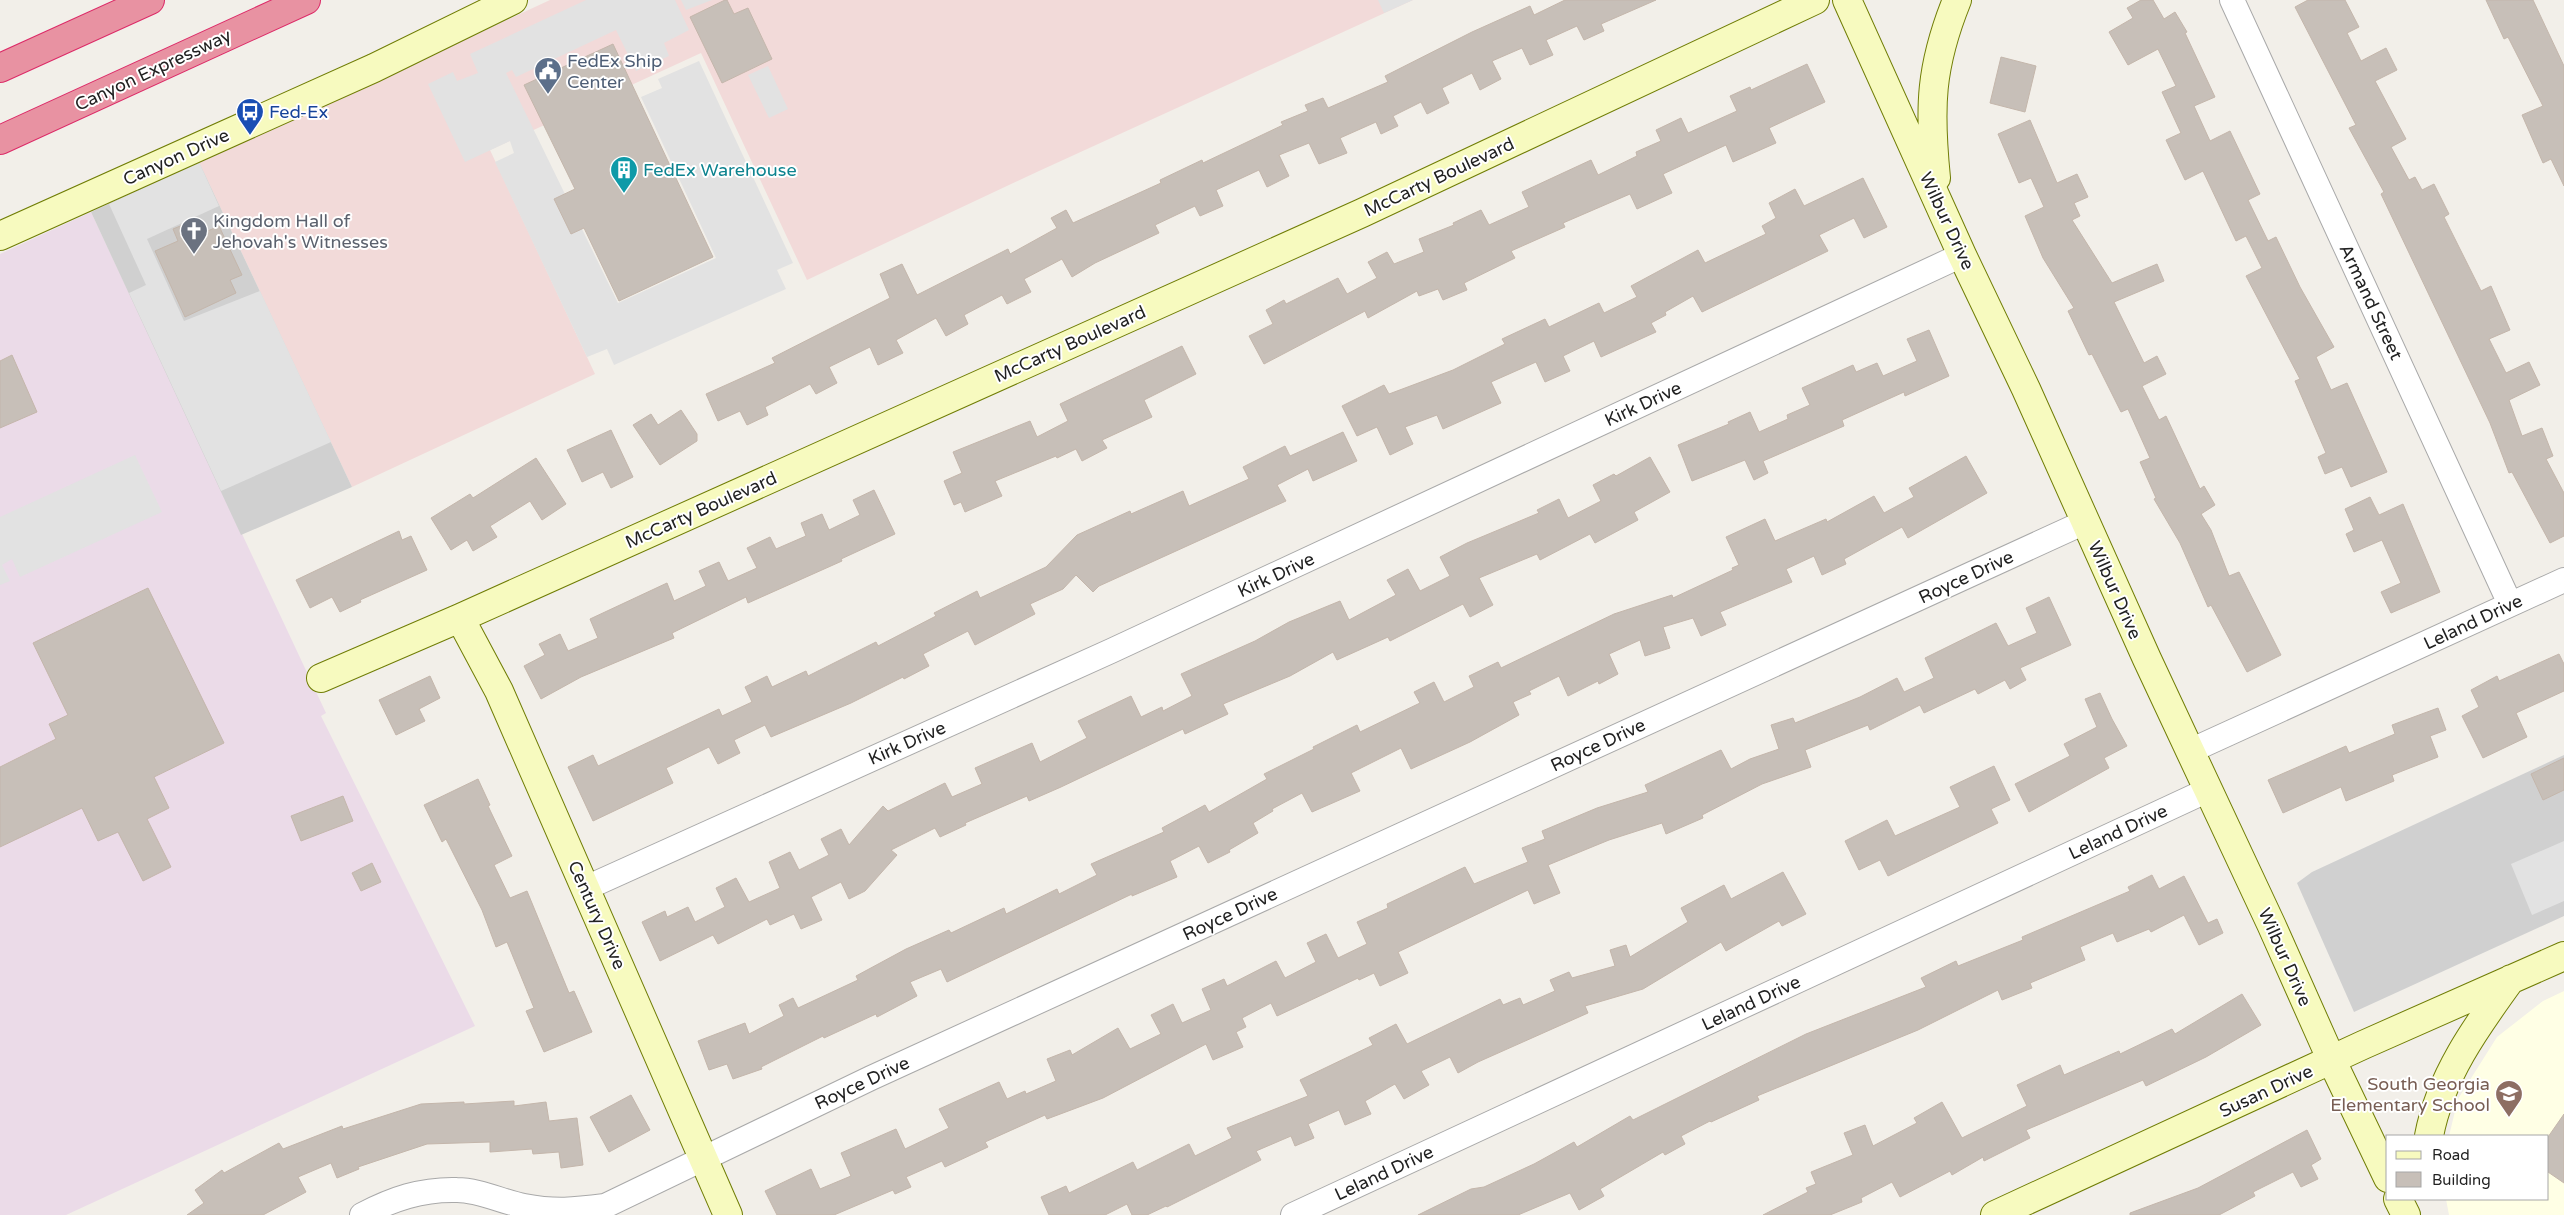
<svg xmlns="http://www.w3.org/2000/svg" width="2564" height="1215" font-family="'Varela Round',sans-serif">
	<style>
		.commercial { fill: #f2dad9 }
		.industrial { fill: #ebdbe8 }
		.education { fill: #ffffe5 }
		.religious { fill: #d0d0d0 }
		.parking { fill: #e2e2e2 }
		.building { fill: #c7bfb8; stroke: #c4b6ab }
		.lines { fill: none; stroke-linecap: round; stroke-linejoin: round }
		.street-casing { stroke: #a9a9a9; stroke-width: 26 }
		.secondary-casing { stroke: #707d05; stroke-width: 30 }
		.highway-casing { stroke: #dc2a67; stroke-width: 30 }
		.street { stroke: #fff; stroke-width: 24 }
		.secondary { stroke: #f7fabf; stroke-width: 28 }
		.highway { stroke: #e892a2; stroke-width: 28 }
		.labels { text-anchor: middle; stroke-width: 4; stroke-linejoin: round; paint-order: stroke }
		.service-label { font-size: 18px; fill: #4e5e75; stroke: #fff; text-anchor: start }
		.street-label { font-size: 18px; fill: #222; stroke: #fff }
		.transit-label { font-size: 18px; fill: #164399; stroke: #fff; text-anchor: start }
		.culture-label { font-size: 18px; fill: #0d838f; stroke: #fff; text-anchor: start }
		.worship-label { font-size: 18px; fill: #5b616d; stroke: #fff; text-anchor: start }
		.education-label { font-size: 18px; fill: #785e54; stroke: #fff; text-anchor: end }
	</style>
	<rect width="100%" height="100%" fill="#f2efe9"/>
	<!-- commercial -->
	<path class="commercial" d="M550 0H1413L1039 171 807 280 701 53 490 150 595 374 352 487 199 162Z"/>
	<!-- industrial -->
	<path class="industrial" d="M91 212 326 713 321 716 475 1026 66 1215H0V254Z"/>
	<!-- education -->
	<path class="education" d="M2564 991V1215H2449L2446 1199H2548V1136H2449L2458 1099 2497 1037 2543 1001Z"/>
	<!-- religious -->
	<path class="religious" d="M199 162 352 487 241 535 91 212Z
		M2564 755V916L2354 1012 2297 883 2312 872Z"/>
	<!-- parking -->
	<path class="parking" d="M586 0H675L689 30 664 43 669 56 636 71 616 30 516 77 512 70 506 73 618 303 716 258 641 97 662 88 658 79 699 61 793 263 777 270 786 289 614 365 607 349 587 357 495 162 514 153 510 141 465 162 428 84 453 72 457 81 478 73 470 54Z
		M681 0H712L686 10Z
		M1378 0H1413L1384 13Z
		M768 66 788 109 769 118 748 75Z
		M199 162 219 206 147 239 184 321 260 291 331 442 221 491 129 293 146 285 109 204Z
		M135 455 162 512 20 577 12 559 2 565 10 581 0 585V517Z
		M2564 841V901L2532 915 2511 864Z"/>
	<!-- building -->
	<path class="building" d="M725 0H727L734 14 748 8 772 59 722 83 690 17Z
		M1565 0H1656L1601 24 1604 31 1584 40 1577 26 1546 40 1553 55 1530 65 1522 48 1492 61 1501 79 1480 90 1472 73 1442 88 1449 103 1427 114 1421 102 1393 116 1398 126 1381 134 1376 122 1340 138 1347 153 1319 164 1309 143 1279 155 1289 176 1267 187 1259 170 1216 190 1223 206 1200 216 1195 206 1155 225 1159 233 1095 263 1072 277 1062 259 1024 279 1031 292 1007 304 1002 295 964 315 968 324 946 336 936 318 896 340 903 353 878 365 870 347 829 367 837 383 816 394 810 384 765 407 768 415 747 425 740 411 718 421 706 394 775 363 772 358 890 298 880 274 902 264 917 295 1008 249 1010 254 1057 228 1051 218 1066 210 1073 223 1161 183 1160 180 1202 160 1203 163 1283 125 1281 122 1308 111 1305 105 1323 98 1328 108 1388 82 1385 76 1472 32 1530 6 1534 15Z
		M2141 0H2153L2164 19 2175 12 2187 32 2185 33 2215 97 2194 106 2210 141 2230 131 2260 194 2248 200 2268 241 2276 237 2300 287 2334 347 2316 357 2331 390 2347 383 2387 472 2351 487 2342 467 2325 474 2318 457 2326 453 2295 381 2300 379 2246 276 2262 268 2246 236 2236 241 2203 171 2185 180 2166 140 2181 133 2162 92 2176 86 2158 49 2128 65 2109 32 2133 18 2127 8Z
		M2308 0H2345L2359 27 2347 33 2361 61 2386 48 2397 70 2375 81 2406 139 2391 147 2409 180 2415 177 2422 190 2434 184 2449 214 2444 217 2481 291 2491 286 2510 330 2489 339 2506 373 2529 362 2540 385 2509 400 2522 436 2542 428 2553 456 2546 459 2564 493V536L2550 543 2512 472 2509 473 2490 423 2381 194 2384 192 2349 128 2356 125 2295 7Z
		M2486 0H2533L2564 66V186L2551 159 2543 163 2522 115 2543 106 2508 37 2504 39Z
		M613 44 713 257 619 301 584 228 571 234 554 199 575 189 524 85Z
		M2001 57 2036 66 2025 112 1990 103Z
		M1807 64 1825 102 1769 128 1776 143 1733 162 1726 145 1663 174 1672 193 1637 209 1630 194 1563 223 1565 227 1511 251 1515 258 1464 283 1467 290 1443 300 1438 289 1419 296 1417 291 1368 318 1365 311 1264 364 1249 336 1273 324 1266 310 1284 300 1286 304 1338 278 1347 294 1377 278 1368 262 1387 252 1394 264 1424 252 1419 239 1454 225 1453 223 1481 210 1489 225 1529 207 1522 192 1591 160 1598 175 1637 156 1636 152 1661 141 1656 130 1681 118 1688 133 1737 111 1730 96 1750 87 1751 90Z
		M2030 120 2057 183 2077 174 2088 197 2074 203 2080 216 2072 220 2112 283 2157 264 2164 281 2114 302 2144 363 2157 356 2166 374 2142 386 2159 420 2166 416 2200 489 2204 486 2215 505 2201 514 2211 530 2229 576 2239 572 2281 655 2247 672 2211 605 2208 607 2180 543 2154 499 2156 498 2140 462 2150 458 2128 409 2121 412 2092 354 2089 355 2068 311 2074 308 2043 258 2025 216 2044 207 2031 178 2019 183 1998 134Z
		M1863 178 1887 227 1864 238 1854 218 1819 235 1828 251 1702 312 1693 296 1665 312 1666 315 1651 323 1656 332 1601 357 1594 341 1563 356 1570 371 1545 382 1536 362 1491 382 1501 403 1443 429 1437 415 1405 427 1413 444 1390 455 1377 427 1357 436 1342 406 1384 385 1389 394 1453 370 1505 344 1502 339 1545 319 1549 327 1599 303 1604 313 1637 297 1631 286 1698 250 1705 263 1766 234 1762 226 1776 218 1769 203 1795 189 1804 206Z
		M195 220 201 234 219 226 242 275 230 280 236 293 185 317 155 251 178 241 173 229Z
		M1929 330 1949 376 1905 396 1904 392 1842 420 1844 426 1763 461 1768 473 1754 480 1745 460 1692 481 1678 445 1729 424 1728 422 1750 412 1759 432 1788 419 1787 415 1810 405 1802 388 1853 365 1856 372 1877 363 1883 376 1917 361 1907 339Z
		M1182 346 1196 374 1144 400 1152 417 1102 440 1107 448 1082 461 1076 449 1057 458 1056 456 995 481 1002 496 965 512 961 502 954 505 944 481 962 473 953 452 1030 421 1037 437 1068 421 1060 404Z
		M12 355 37 412 0 428V361Z
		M681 410 697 434V441L660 465 633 425 651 414 658 425Z
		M611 430 633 477 611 488 603 472 582 482 567 450Z
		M1343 432 1357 461 1313 481 1308 469 1277 485 1286 501 1099 586 1093 592 1076 575 1063 589 1030 604 1035 614 975 645 968 631 923 654 929 666 904 679 903 677 851 703 771 737 765 725 734 740 740 753 718 764 709 747 666 768 673 783 593 821 568 767 593 755 598 766 719 709 722 716 752 702 745 687 767 676 772 687 806 671 808 676 876 642 878 646 936 616 934 613 977 591 980 598 1046 567 1077 535 1130 511 1131 514 1183 491 1189 506 1249 479 1243 467 1285 446 1290 456Z
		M1966 456 1987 493 1908 538 1902 527 1844 559 1846 564 1822 575 1814 556 1786 569 1792 582 1720 612 1726 625 1701 636 1693 618 1663 627 1670 648 1645 656 1640 640 1609 654 1618 674 1599 684 1598 681 1568 696 1559 676 1529 691 1531 694 1513 702 1519 715 1470 742 1411 769 1401 748 1351 773 1360 791 1312 812 1302 793 1272 809 1273 811 1253 823 1258 833 1229 850 1230 852 1208 863 1199 846 1170 861 1177 877 1132 896V894L947 982 941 969 910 982 917 996 877 1017 876 1014 824 1038 823 1036 761 1067 762 1069 733 1079 727 1064 709 1070 698 1041 745 1023 749 1034 784 1016 779 1005 793 998 798 1008 858 980 856 976 906 949 949 930 951 933 1004 908 1006 914 1057 889 1059 894 1097 875 1091 864 1164 832 1162 828 1205 805 1209 812 1267 779 1264 774 1314 749 1313 747 1357 725 1360 732 1420 703 1414 692 1434 682 1444 702 1474 687 1469 676 1498 662 1501 668 1614 614 1672 595 1673 598 1733 570 1732 568 1739 565 1726 537 1765 519 1775 541 1826 519 1827 522 1874 496 1884 513 1914 497 1909 488Z
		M1650 457 1670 492 1634 512 1638 520 1595 543 1590 534 1540 560 1537 554 1479 578 1493 605 1470 617 1463 604 1390 641 1388 637 1337 660 1333 652 1290 676 1223 704 1228 714 1185 734 1183 729 1061 787 1029 801 1027 796 965 823 966 825 940 837 935 828 891 850 897 855 865 891 849 899 841 882 811 897 822 920 801 929 794 914 770 925 767 919 718 944 713 935 660 961 642 922 665 911 667 917 688 907 695 922 725 907 716 888 736 878 749 902 780 888 769 862 790 852 799 870 829 855 821 839 841 829 849 845 883 806 888 811 945 783 952 797 982 784 975 768 1032 743 1040 762 1087 738 1078 721 1131 696 1141 717 1162 707 1163 711 1192 696 1181 674 1255 641 1289 622 1340 601 1349 620 1396 595 1387 580 1408 569 1420 591 1450 576 1440 557 1467 543 1539 513 1537 510 1559 499 1568 518 1601 501 1593 485 1614 474 1616 476Z
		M536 458 566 504 542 520 530 501 490 526 497 537 473 551 467 540 451 550 431 518 470 494 473 498Z
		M874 490 895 534 841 559 842 561 748 603 746 597 672 633 674 638 581 677 541 699 524 666 545 655 539 644 560 634 568 651 598 638 590 619 667 583 674 601 706 586 699 571 719 562 728 581 757 568 747 548 770 537 776 549 806 536 801 523 822 514 829 530 860 515 853 500Z
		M2370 497 2379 515 2403 504 2440 592 2391 613 2381 592 2401 583 2382 540 2354 552 2346 534 2354 530 2345 509Z
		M399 531 402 540 411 536 427 570 360 600 361 602 340 612 332 597 310 608 296 580Z
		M148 588 224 743 154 777 169 808 147 819 171 867 143 881 118 832 98 841 82 808 0 847V767L56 739 49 724 68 715 33 643Z
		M2049 597 2071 645 2020 668 2026 680 2010 689 2005 680 1978 694 1975 689 1924 713 1920 705 1870 730 1868 725 1805 750 1811 767 1762 784 1702 815 1703 818 1666 834 1662 823 1609 840 1548 865 1560 893 1534 904 1528 890 1398 952 1408 973 1380 986 1374 973 1359 980 1358 978 1277 1016 1271 1003 1242 1018 1246 1027 1236 1032 1243 1047 1213 1060 1206 1044 1103 1098 1047 1119 1045 1115 985 1142 988 1147 945 1167 942 1161 906 1177 911 1187 895 1194 893 1190 834 1215H777L765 1191 811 1169 820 1189 851 1176 841 1153 896 1129 905 1149 949 1128 939 1109 999 1082 1007 1099 1025 1091 1026 1094 1056 1081 1047 1059 1070 1050 1072 1055 1118 1028 1130 1049 1161 1034 1151 1015 1173 1004 1182 1023 1211 1010 1202 989 1224 979 1227 986 1276 961 1285 978 1316 962 1307 943 1326 934 1338 958 1367 944 1357 922 1388 908 1387 904 1465 867 1474 884 1528 862 1522 848 1545 839 1542 831 1597 808 1648 792 1645 785 1721 750 1731 769 1750 759 1779 749 1771 725 1793 718 1795 723 1860 697 1897 678 1904 692 1934 678 1925 658 1996 623 2008 646 2037 633 2026 608Z
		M2559 654 2564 664V691L2516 713 2527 737 2483 758 2462 716 2479 707 2471 690 2497 676 2499 681Z
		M430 676 440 698 419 709 425 721 396 735 379 700Z
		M2100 693 2112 719 2127 746 2104 758 2109 768 2029 812 2015 784 2070 756 2064 744 2097 727 2085 699Z
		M2438 708 2446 730 2430 736 2438 757 2392 775 2394 781 2346 801 2341 787 2283 813 2268 780 2346 746 2349 753 2395 734 2392 725Z
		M2564 758V790L2543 800 2531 774Z
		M1994 766 2010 800 1991 809 1998 823 1888 876 1880 860 1859 870 1845 841 1887 820 1895 836 1960 807 1950 787Z
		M478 779 490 805 488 806 512 856 494 865 510 898 527 891 569 993 574 991 592 1032 544 1052 526 1011 534 1008 507 942 496 947 482 910 446 839 442 842 424 805Z
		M343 796 353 821 301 841 291 816Z
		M372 863 381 882 361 891 352 873Z
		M1783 872 1806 914 1782 926 1779 921 1726 951 1721 942 1643 989 1585 1006 1588 1013 1478 1062 1458 1073 1450 1057 1421 1071 1429 1085 1404 1099 1395 1084 1365 1101 1371 1114 1345 1125 1339 1110 1308 1124 1314 1138 1295 1146 1291 1136 1256 1151 1261 1160 1167 1207 1166 1206 1147 1215H1132L1127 1204 1105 1215H1049L1041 1197 1066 1186 1069 1193 1133 1162 1137 1170 1189 1144 1195 1156 1232 1138 1227 1128 1308 1096 1300 1080 1373 1045 1369 1038 1396 1024 1407 1044 1500 999 1503 1005 1520 998 1523 1005 1555 991 1550 980 1569 972 1572 978 1615 966 1610 950 1626 945 1630 957 1688 922 1681 908 1724 885 1731 899Z
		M2152 875 2159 889 2184 876 2208 923 2217 919 2223 933 2199 945 2184 915 2151 932 2149 929 2117 942 2113 933 2080 947 2085 960 2030 983 2032 988 2002 1000 1998 990 1918 1030 1757 1096 1759 1100 1711 1122 1710 1121 1681 1136 1685 1144 1665 1155 1663 1152 1600 1189 1604 1196 1579 1210 1570 1193 1518 1215H1418L1471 1189 1484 1187 1534 1164 1574 1142 1577 1147 1630 1116 1633 1120 1806 1034 1926 987 1921 978 1956 961 1958 966 2023 940 2022 937 2130 891 2128 887Z
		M2242 994 2261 1025 2206 1057 2146 1086 2143 1080 2026 1130 2030 1138 1984 1161 1983 1157 1952 1175 1950 1171 1900 1197 1892 1182 1861 1198 1862 1202 1830 1215H1763L1808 1192 1806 1188 1816 1184 1811 1172 1853 1155 1844 1133 1865 1125 1873 1146 1917 1123 1914 1118 1942 1102 1962 1138 2027 1106 2017 1085 2060 1065 2064 1075 2119 1051 2120 1054 2172 1029 2175 1034Z
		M631 1095 650 1130 609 1152 590 1117Z
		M514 1101V1106L546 1102 549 1121 577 1118 583 1165 561 1168 559 1152 533 1154 532 1149 490 1152V1142L427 1144 358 1167 359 1169 337 1178 331 1163 298 1177 306 1192 263 1215H187L204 1203 195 1190 222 1170 224 1173 279 1143 283 1149 342 1126 343 1129 421 1104 464 1102V1104Z
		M2564 1114V1183L2548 1172V1137Z
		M2307 1130 2321 1159 2311 1165 2318 1179 2301 1187 2293 1172 2253 1192 2255 1196 2219 1215H2130V1213L2198 1188Z"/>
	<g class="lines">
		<defs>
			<path id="street" d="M2232 0 2510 604
				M2190 751 2564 580
				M586 888 1111 651 1962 255
				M362 1215C393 1199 421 1189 457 1190 479 1190 503 1202 524 1206 555 1212 574 1210 605 1206L871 1078 2085 522
				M1293 1215 2208 790"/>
			<path id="secondary" d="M1847 0 1962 255 2026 389 2147 659 2271 924 2332 1061 2388 1178
				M1936 178C1929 108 1930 67 1957 0
				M0 236 374 68 513 0
				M460 618 499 691 728 1215
				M321 678 460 618 1362 213 1815 0
				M2429 1136C2440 1077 2476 1027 2511 979
				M2398 1199 2406 1215
				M1995 1215 2363 1045 2564 956"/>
			<path id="highway" d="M0 68 150 0
				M0 140 306 0"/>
		</defs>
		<!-- street casing -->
		<use href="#street" class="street-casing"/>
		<!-- secondary casing -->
		<use href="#secondary" class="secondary-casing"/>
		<!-- highway casing -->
		<use href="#highway" class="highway-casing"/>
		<!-- street -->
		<use href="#street" class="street"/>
		<!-- secondary -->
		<use href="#secondary" class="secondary"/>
		<!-- highway -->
		<use href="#highway" class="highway"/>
	</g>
	<!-- icons -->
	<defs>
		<symbol id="civic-pin" viewBox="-11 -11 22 30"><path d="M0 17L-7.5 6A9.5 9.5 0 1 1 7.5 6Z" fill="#5c6f8a" stroke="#fff"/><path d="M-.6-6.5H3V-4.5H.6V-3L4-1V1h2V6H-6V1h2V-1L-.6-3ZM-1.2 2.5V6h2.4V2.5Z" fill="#fff"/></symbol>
		<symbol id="bus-pin" viewBox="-11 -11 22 30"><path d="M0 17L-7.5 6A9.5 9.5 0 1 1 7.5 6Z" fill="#1a4fb4" stroke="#fff"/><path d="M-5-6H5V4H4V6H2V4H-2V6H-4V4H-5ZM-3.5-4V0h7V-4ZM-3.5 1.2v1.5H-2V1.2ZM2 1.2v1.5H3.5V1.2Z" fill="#fff"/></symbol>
		<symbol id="building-pin" viewBox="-11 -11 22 30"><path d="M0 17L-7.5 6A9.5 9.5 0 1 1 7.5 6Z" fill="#0f9aa8" stroke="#fff"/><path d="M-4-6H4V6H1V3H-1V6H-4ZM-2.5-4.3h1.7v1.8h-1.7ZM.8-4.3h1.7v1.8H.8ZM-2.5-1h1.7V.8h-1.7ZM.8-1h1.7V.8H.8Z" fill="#fff"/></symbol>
		<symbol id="church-pin" viewBox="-11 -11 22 30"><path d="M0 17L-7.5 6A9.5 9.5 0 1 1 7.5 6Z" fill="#6b7280" stroke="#fff"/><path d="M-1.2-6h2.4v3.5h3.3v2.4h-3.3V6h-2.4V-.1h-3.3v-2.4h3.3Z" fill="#fff"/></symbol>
		<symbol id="school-pin" viewBox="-11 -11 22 30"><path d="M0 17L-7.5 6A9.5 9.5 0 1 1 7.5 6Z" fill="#8d6e63" stroke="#fff"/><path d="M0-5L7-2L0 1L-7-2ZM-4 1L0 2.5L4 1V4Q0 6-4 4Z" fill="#fff"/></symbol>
	</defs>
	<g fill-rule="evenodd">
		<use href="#civic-pin" x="532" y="55" width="32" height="43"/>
		<use href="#bus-pin" x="234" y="96" width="32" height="43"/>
		<use href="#building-pin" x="608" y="154" width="32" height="43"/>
		<use href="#church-pin" x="178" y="215" width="32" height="43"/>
		<use href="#school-pin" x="2493" y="1078" width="32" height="43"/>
	</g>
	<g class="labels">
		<!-- service labels -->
		<g class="service-label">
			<text x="567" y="67">FedEx Ship<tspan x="567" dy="21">Center</tspan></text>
		</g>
		<!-- street labels -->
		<g class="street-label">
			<text transform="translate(153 70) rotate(-25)" y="6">Canyon Expressway</text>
			<text transform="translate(176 157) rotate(-24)" y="6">Canyon Drive</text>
			<text transform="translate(1439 177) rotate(-25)" y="6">McCarty Boulevard</text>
			<text transform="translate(1947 221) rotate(65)" y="6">Wilbur Drive</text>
			<text transform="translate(2371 302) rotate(65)" y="6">Armand Street</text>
			<text transform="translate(1070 344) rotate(-24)" y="6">McCarty Boulevard</text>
			<text transform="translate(1643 404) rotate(-25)" y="6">Kirk Drive</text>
			<text transform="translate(701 510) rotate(-24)" y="6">McCarty Boulevard</text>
			<text transform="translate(1276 575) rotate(-25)" y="6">Kirk Drive</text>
			<text transform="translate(1966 577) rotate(-25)" y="6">Royce Drive</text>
			<text transform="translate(2115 590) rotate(66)" y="6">Wilbur Drive</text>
			<text transform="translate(2473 622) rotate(-25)" y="6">Leland Drive</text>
			<text transform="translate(907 743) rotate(-24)" y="6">Kirk Drive</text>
			<text transform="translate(1598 745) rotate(-25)" y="6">Royce Drive</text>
			<text transform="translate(2118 832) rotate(-25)" y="6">Leland Drive</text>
			<text transform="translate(1230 914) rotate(-25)" y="6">Royce Drive</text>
			<text transform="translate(597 915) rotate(66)" y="6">Century Drive</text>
			<text transform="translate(2285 957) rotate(66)" y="6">Wilbur Drive</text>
			<text transform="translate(1751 1003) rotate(-25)" y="6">Leland Drive</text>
			<text transform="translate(862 1083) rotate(-25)" y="6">Royce Drive</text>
			<text transform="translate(2266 1091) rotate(-25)" y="6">Susan Drive</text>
			<text transform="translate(1384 1173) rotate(-25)" y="6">Leland Drive</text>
		</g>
		<!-- transit labels -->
		<g class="transit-label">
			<text x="269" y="118">Fed-Ex</text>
		</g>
		<!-- culture labels -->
		<g class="culture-label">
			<text x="643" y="176">FedEx Warehouse</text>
		</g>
		<!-- worship labels -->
		<g class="worship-label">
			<text x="213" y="227">Kingdom Hall of<tspan x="213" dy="21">Jehovah's Witnesses</tspan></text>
		</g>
		<!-- education labels -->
		<g class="education-label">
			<text x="2490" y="1090">South Georgia<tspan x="2490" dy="21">Elementary School</tspan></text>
		</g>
	</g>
	<!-- legend -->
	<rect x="2386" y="1135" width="162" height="65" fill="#ffffff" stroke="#a7a7a7"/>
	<rect x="2396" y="1151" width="25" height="8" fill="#f7fabf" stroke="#a7a7a7"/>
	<text x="2432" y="1160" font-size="15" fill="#222222">Road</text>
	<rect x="2396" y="1172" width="25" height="15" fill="#c7bfb8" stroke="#a7a7a7"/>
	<text x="2432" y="1185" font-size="15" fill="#222222">Building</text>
</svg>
